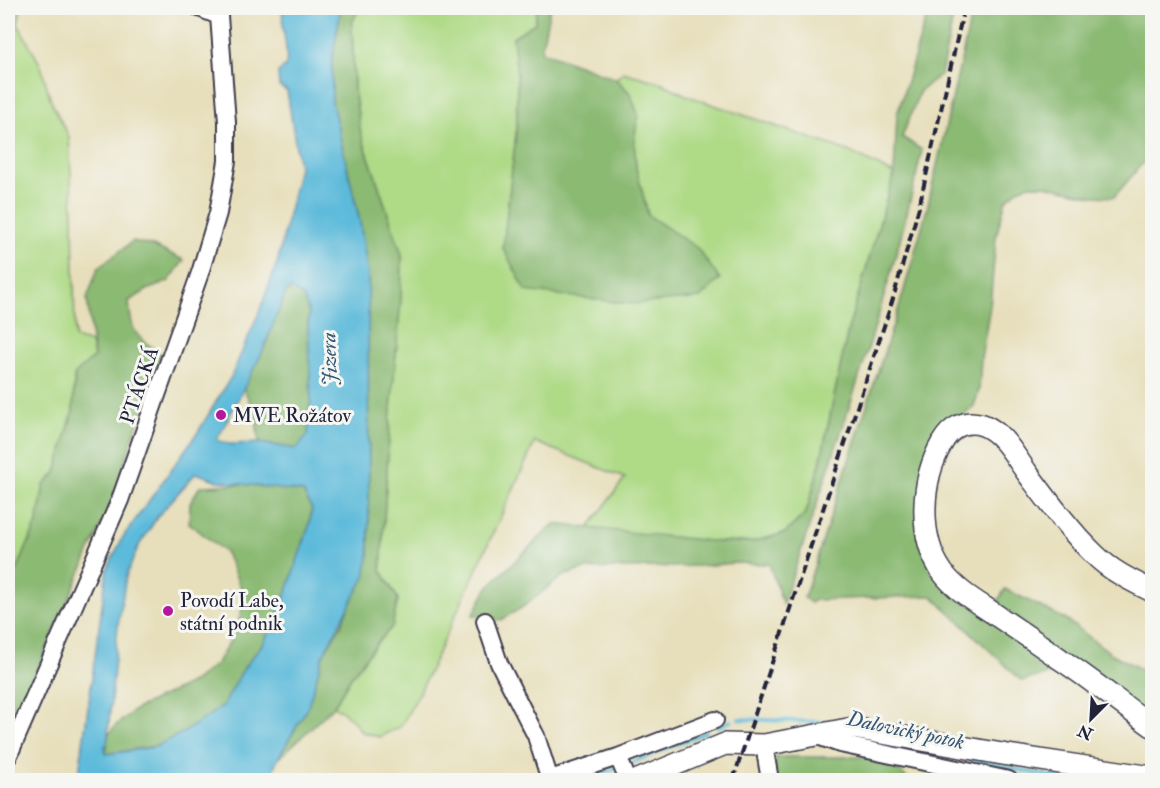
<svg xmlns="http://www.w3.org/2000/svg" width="1160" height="788" font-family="'IM FELL Double Pica',serif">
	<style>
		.green { fill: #afda86; stroke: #687e60; stroke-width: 1.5 }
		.forest { fill: #8bba73; stroke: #566e57; stroke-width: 1.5 }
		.water { fill: #5cbada; stroke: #3f6e8a; stroke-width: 1.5; fill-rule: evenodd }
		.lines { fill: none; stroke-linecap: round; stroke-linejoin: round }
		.stream { stroke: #5cbada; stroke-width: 4 }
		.minor-casing { stroke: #403e4e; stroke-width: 20 }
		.major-casing { stroke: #403e4e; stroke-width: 24 }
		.minor { stroke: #fff; stroke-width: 16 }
		.major { stroke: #fff; stroke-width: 21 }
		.rail { stroke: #22223b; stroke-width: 4; stroke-dasharray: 9 4.5; stroke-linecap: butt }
		.poi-dot { fill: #b5179e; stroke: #f6f6f2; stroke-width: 2 }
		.labels { text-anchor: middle; stroke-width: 6; stroke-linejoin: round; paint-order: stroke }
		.street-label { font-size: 20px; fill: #22223b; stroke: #f6f6f2 }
		.poi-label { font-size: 20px; fill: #22223b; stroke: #f6f6f2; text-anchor: start }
		.water-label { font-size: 21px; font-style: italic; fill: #365773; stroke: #f6f6f2 }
	</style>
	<rect width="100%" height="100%" fill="#f6f6f2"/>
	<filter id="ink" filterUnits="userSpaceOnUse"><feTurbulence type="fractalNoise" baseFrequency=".0167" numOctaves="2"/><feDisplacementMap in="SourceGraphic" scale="12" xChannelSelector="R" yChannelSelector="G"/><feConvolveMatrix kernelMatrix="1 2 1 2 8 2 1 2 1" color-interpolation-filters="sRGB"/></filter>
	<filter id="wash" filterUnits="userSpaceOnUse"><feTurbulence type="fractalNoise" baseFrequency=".008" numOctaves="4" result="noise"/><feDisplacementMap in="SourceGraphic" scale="24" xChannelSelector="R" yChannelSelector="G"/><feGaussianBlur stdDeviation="1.35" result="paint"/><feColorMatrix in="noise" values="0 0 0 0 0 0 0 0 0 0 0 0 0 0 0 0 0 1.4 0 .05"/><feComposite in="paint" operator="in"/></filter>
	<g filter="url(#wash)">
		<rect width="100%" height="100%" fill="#e7dfbb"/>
		<!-- green -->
		<path class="green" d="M8 8H21L18 24 41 66 51 101 69 137 73 215 75 338 91 343 94 357 74 376 73 411 56 473 44 485 37 523 12 582 8 588Z
			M359 8H537L535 23 513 37 517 76V126L503 248 648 215 636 168 634 141 638 115 630 93 616 79 623 72 662 83 688 96 848 151 894 174 848 330 820 464 806 513 785 533 752 542H719L588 529 625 478 535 442 419 694 400 727 379 737 362 732 351 718 334 706 351 677 377 643 392 627 398 599 381 570 390 420 401 298 402 255 361 134 354 89 352 23Z"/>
		<!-- forest -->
		<path class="forest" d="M341 8H359L352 23 354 89 361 134 402 255 401 298 390 420 381 570 398 599 392 627 377 643 351 677 334 706 277 760 308 707 323 655 342 624 369 554 368 274 360 222 332 103V59Z
			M537 8H550L541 51 616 79 630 93 638 115 634 141 636 168 648 215 697 248 720 279 700 298 632 304 526 291 503 248 517 126V76L513 37 535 23Z
			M929 8H955L941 74 920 91 902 137 922 150C888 305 833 454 783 604L769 564 734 563 701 566 585 569 563 576 523 607 501 620 473 615 488 587 554 524 719 542H752L785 533 806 513 820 464 848 330 894 174 897 115Z
			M973 8H1152V152L1114 197 1093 196 1044 185H1030L1020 188 1006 200 996 236 990 306 981 358 979 390 974 406 946 432 923 552 1061 671 1022 681 932 596 814 600 811 603 804 598 900 304 927 209Z
			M133 241 153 246 184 260 169 281 147 290 129 301C131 335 135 333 161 355L110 506 8 735V588L12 582 37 523 44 485 56 473 73 411 75 374 94 357 87 298 98 268Z
			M292 289 303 297 309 313 308 326 311 397 308 435 297 449 259 443 256 416 243 387 262 353 286 292Z
			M252 484 303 492 312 509 309 526 286 594 264 642 244 668 223 706 184 732 160 745 106 754 108 735 115 726 136 709 193 682 217 663 236 631 245 598 226 553 189 523 190 503 200 486Z
			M1005 589 1065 619 1112 654 1152 675V722L994 607Z
			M776 757H885L909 780H773Z"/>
		<!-- water -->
		<path class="water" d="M283 8H341L332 59V103L360 222 368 274 369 554 365 577 323 655 308 707 277 760 269 780H78L107 569 123 537 198 432 231 377 260 310 278 260 299 167 287 91 279 86 278 72 286 66C289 47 280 28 283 8ZM291 289 303 297 309 313 308 326 311 397 308 435 296 449 259 443 229 444 217 440 262 353 286 292ZM196 473 218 481 303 492 312 509 309 526 286 594 264 642 244 668 223 706 184 732 155 747 106 754 105 746 107 745 118 625 126 577 138 547 158 516Z"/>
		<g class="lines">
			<!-- stream -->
			<path class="stream" d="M739 719 821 722 824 724
				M718 727 731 721
				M965 758 1066 780
				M626 765 706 732
				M583 780 617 768"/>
		</g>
	</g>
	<g filter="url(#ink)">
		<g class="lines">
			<defs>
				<path id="minor" d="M199 8 219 16
					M485 621 499 663 536 736 550 780
					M815 735 840 744 1009 780
					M764 745 770 780
					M8 757 120 500 200 273 218 213 227 161V122L219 16 220 8
					M618 757 628 780
					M550 779 618 757 715 720"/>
				<path id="major" d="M1152 591C1132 581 1111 571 1095 555 1070 531 1049 502 1028 474 1015 457 1004 433 983 425 965 419 951 427 942 443 921 480 917 537 943 573 956 590 975 601 993 613 1015 628 1038 643 1060 659 1092 680 1121 704 1152 726
					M638 780 725 744 764 745 853 728 1008 755 1152 777"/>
			</defs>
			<!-- minor casing -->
			<use href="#minor" class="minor-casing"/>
			<!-- major casing -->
			<use href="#major" class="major-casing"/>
			<!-- minor -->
			<use href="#minor" class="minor"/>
			<!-- major -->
			<use href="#major" class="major"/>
			<!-- rail -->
			<path class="rail" d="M733 780 892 302 919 207 964 8"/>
		</g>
	</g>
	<!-- markers -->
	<g class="poi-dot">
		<circle cx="221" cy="415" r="6"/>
		<circle cx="168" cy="611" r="6"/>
	</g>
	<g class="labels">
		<!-- street labels -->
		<g class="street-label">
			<text transform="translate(139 385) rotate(-71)" y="7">PTÁCKÁ</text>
		</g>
		<!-- poi labels -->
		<g class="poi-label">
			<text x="233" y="422">MVE Rožátov</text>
			<text x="180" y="607">Povodí Labe,<tspan x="180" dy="23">státní podnik</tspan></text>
		</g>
		<!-- water labels -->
		<g class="water-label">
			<text transform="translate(329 359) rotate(-92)" y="7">Jizera</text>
			<text transform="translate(906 730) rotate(12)" y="7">Dalovický potok</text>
		</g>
	</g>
	<!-- margin -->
	<rect width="1160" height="788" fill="none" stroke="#f6f6f2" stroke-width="30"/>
	<!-- north arrow -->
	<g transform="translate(1091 719) rotate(204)" stroke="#f6f6f2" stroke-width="4.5" paint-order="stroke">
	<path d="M0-4.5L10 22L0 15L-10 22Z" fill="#22223b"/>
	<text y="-9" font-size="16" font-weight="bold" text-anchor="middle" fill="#22223b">N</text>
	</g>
</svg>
